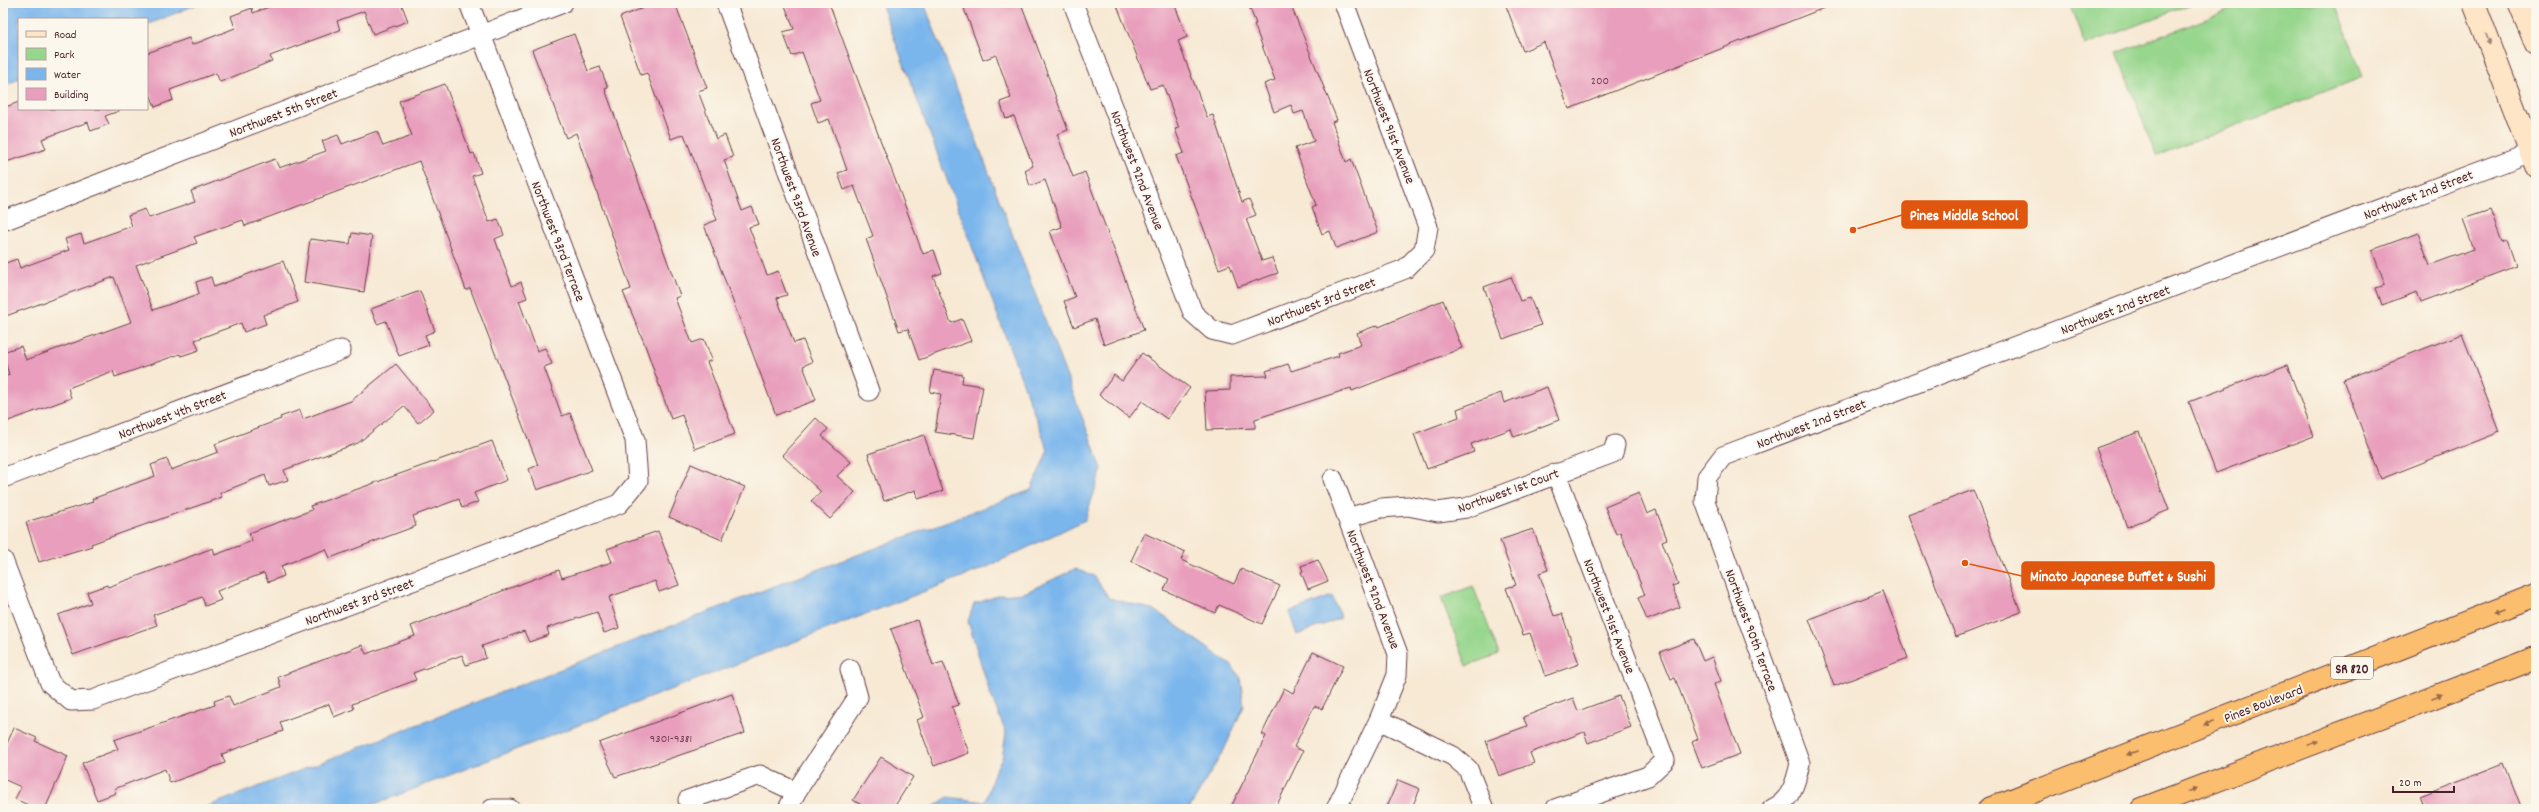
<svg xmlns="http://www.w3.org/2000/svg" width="2539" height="812" font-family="Dekko,sans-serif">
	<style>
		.green { fill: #97d68d; stroke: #707a5c }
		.water { fill: #7ab6ec; stroke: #626a8c }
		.building { fill: #e89ebc }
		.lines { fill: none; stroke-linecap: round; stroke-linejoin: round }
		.street-casing { stroke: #643d44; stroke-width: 21 }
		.secondary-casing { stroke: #643d44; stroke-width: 24 }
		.highway-casing { stroke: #643d44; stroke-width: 24 }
		.street { stroke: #fff; stroke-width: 19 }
		.secondary { stroke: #fde5c5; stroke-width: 22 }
		.highway { stroke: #fabe6e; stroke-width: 22 }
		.oneway { fill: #a48278 }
		.oneway2 { fill: #996749 }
		.labels { text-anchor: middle; stroke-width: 4; stroke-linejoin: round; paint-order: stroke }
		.number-label { font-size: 12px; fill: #723f4f }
		.shield { fill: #fbf7ec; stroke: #7f6065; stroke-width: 1 }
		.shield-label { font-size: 13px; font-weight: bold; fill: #4a1f2b }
		.street-label { font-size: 14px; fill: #4a1f2b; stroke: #fbf7ec }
		.leader { fill: none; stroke: #e0560e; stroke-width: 1.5 }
		.callout-dot { fill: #e0560e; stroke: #fbf7ec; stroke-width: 1.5 }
		.callout { fill: #e0560e; stroke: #e0560e; stroke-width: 1.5 }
		.callout-label { font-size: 15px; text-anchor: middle; font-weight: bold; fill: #fff }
	</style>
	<rect width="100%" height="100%" fill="#fbf7ec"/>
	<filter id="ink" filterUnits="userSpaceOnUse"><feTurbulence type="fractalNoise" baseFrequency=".025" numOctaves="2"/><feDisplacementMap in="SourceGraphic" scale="8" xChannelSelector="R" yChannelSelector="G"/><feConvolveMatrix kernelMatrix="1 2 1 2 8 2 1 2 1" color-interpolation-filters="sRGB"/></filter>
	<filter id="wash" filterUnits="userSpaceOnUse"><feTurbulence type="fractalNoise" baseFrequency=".012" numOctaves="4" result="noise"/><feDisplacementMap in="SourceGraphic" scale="16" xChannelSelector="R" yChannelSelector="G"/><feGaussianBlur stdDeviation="0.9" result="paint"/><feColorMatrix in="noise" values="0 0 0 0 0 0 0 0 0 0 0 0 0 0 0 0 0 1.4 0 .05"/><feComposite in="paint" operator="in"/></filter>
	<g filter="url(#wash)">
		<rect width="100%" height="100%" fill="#f7e9d4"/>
		<!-- green -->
		<path class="green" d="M2069 3H2194L2085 45Z
			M2248 3H2335L2363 77 2156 156 2117 53Z
			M1473 586 1499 654 1467 666 1441 598Z"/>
		<!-- water -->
		<path class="water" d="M3 3H200L147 25V19H19V79L3 86Z
			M881 3H924L1102 469 1085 520 985 568 362 809H201L777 585 1031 490 1048 450Z
			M1075 569 1094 576 1109 598 1155 610 1231 665 1240 677 1244 706 1224 750 1189 809H930L948 797 985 802 995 770 1002 759 1006 733 990 693 968 621 974 604 1000 595 1024 593Z
			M1332 596 1341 618 1297 635 1289 612Z"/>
		<g id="blocks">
			<!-- building -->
			<path class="building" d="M279 3H401L408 21 373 34 364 11 337 21 340 30 270 56 272 61 220 82 216 73 170 90 173 100 155 107 147 85V53L189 38 192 45 235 28 231 16 252 8 253 13Z
				M656 3H675L707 88 698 91 716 139 725 135 733 157 724 160 742 211 752 207 759 224 749 227 767 275 778 271 787 295 777 298 794 343 803 340 812 362 803 366 816 400 776 415 704 225 717 220 684 134 671 139 647 73 641 75 620 17Z
				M784 3H829L923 254 934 250 942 273 933 276 951 323 962 319 971 341 919 360 908 329 899 331 866 239 873 236 854 186 844 190 838 173 847 170 829 119 818 123 811 103 820 100 802 52 792 56 783 32 794 29Z
				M962 3H1021L1068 130 1057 134 1073 177 1085 172 1144 330 1104 345 1095 319 1074 327 1064 301 1075 297 1050 231 1062 227 1045 180 1030 186 1025 170 1033 166 1014 116 1006 119 1000 102 1011 98 996 55 983 60Z
				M1116 3H1174L1187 37 1178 41 1207 117 1213 115 1242 202 1249 199 1256 215 1246 219 1262 261 1272 258 1278 273 1238 287 1230 265 1219 269 1176 156 1184 153 1175 129 1179 128 1163 85 1150 89Z
				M1248 3H1290L1337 120 1332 122 1346 162 1351 159 1378 232 1336 248 1330 231 1322 234 1312 207 1316 205 1295 148 1314 141 1303 111 1294 114 1291 105 1274 112 1264 84 1275 80 1254 24H1256Z
				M1505 3H1833L1834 4 1569 109 1544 42 1523 51Z
				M574 34 588 71 600 67 608 88 605 89 680 296 675 298 692 343 704 339 712 360 707 362 735 434 695 449 682 415 671 419 645 345 623 292 631 289 576 133 566 138 532 50Z
				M445 84 471 154 474 153 481 173 472 176 489 222 498 219 504 235 495 239 512 286 521 282 527 298 519 301 537 351 545 348 552 364 544 367 562 416 570 413 592 470 537 490 529 469 538 465 470 288 466 290 419 161 245 226 243 220 194 237 197 243 136 265 153 310 199 294 196 282 211 277 214 287 283 261 298 302 263 315 266 324 244 332 241 323 195 340 199 350 181 356 180 354 115 377 113 371 68 388 71 398 3 423V377L9 375 3 352 21 346 26 360 131 322 114 277 3 317V264L17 259 20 268 69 250 65 239 81 234 84 243 132 226 128 215 145 209 149 218 195 202 191 191 275 159 279 168 326 151 322 141 338 135 342 144 377 131 383 146 412 136 399 101Z
				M19 102V109H119V111L105 116 109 124 91 131 88 122 42 139 46 149 3 163V108Z
				M2490 210 2502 242 2507 240 2516 266 2421 302 2417 292 2382 305 2376 288 2385 285 2372 250 2418 233 2430 265 2474 249 2463 219Z
				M352 233 372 236 364 292 304 282 310 239 350 244Z
				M1511 277 1520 301 1530 298 1541 325 1503 339 1484 287Z
				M420 291 435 331 425 335 429 345 399 356 386 321 377 324 371 309Z
				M1443 300 1462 348 1352 391 1351 388 1255 419V428L1207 430 1205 391 1230 390V377L1268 376 1266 371 1288 364 1291 371 1339 356 1338 353 1361 345 1357 333 1378 325 1379 327Z
				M2462 334 2500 432 2381 479 2343 380Z
				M1142 353 1190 388 1167 419 1142 401 1129 418 1099 395 1114 375 1122 381Z
				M396 364 434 410 418 423 404 406 358 443 284 470 288 480 269 486 265 475 220 493 222 497 91 544 92 546 39 562 26 522 93 502 92 499 155 476 151 465 167 459 171 470 218 452 215 444 281 419 280 417 300 410 303 419 351 401Z
				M2287 365 2314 436 2216 473 2189 402Z
				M934 370 963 375 962 383 983 386 974 438 935 432 941 394 930 392Z
				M1547 387 1559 420 1514 437 1511 429 1471 444 1474 452 1427 469 1414 434 1459 417 1457 409 1501 393 1504 403Z
				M816 418 828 429 822 436 851 462 837 476 855 492 830 519 811 501 821 492 782 455Z
				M2139 432 2169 510 2127 527 2096 448Z
				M924 435 943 491 918 499 916 490 884 501 868 454Z
				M492 441 507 480 474 493 478 502 462 508 459 499 413 516 416 526 330 558 326 549 281 566 284 576 268 582 264 573 217 591 221 600 205 606 202 597 153 615 157 625 73 655 58 615 91 603 87 592 107 585 108 587 213 548 215 555 252 541 249 533 312 510 310 506Z
				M691 464 745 487 722 540 669 517Z
				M1973 490 2021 612 1956 637 1908 515Z
				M1639 493 1647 514 1656 510 1667 539 1662 541 1678 584 1672 586 1680 607 1647 620 1638 598 1645 595 1620 532 1616 534 1605 507Z
				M1533 529 1548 570 1539 573 1554 616 1562 614 1579 664 1545 676 1530 633 1523 635 1506 588 1516 585 1500 540Z
				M658 531 679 585 659 592 655 581 609 597 619 628 604 633 597 612 547 628 549 635 529 642 524 631 482 646 486 658 466 665 462 655 413 673 416 680 352 704 354 709 334 717 329 704 280 722 283 731 222 754 225 763 170 783 165 769 114 789 116 793 97 800 82 763 118 749 114 740 215 705 214 701 229 696 233 706 281 687 278 677 362 645 366 654 415 636 411 626 547 574 559 570 562 578 612 562 607 549Z
				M1144 533 1185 552 1181 560 1234 584 1241 569 1280 586 1262 624 1219 605 1215 613 1164 590 1169 579 1131 561Z
				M1318 560 1328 581 1308 589 1301 572 1303 571 1301 566Z
				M1883 591 1908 658 1834 686 1809 619Z
				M917 620 933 665 943 662 959 705 952 707 969 753 934 766 917 720 924 717 891 629Z
				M1694 639 1703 661 1712 657 1721 681 1714 684 1740 754 1702 768 1692 742 1698 739 1675 678 1671 679 1660 652Z
				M1313 652 1343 666 1322 709 1314 706 1294 747 1303 751 1275 809H1230L1266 736 1262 734 1284 688 1293 693Z
				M732 694 745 733 615 777 599 743Z
				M1619 696 1631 727 1588 743 1584 732 1530 753 1534 763 1499 776 1486 741 1527 726 1523 717 1573 698 1578 711Z
				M14 728 37 738 35 741 68 756 45 809H37L15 799 21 787 3 779V752Z
				M881 757 913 777 893 809H868L853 800Z
				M2504 763 2522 809H2425L2420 796Z
				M1398 780 1420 789 1411 809H1386Z"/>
		</g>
	</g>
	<g filter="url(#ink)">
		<use href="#blocks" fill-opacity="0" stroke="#643d44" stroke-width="1"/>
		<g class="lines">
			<defs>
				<path id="street" d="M726 3 869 391
					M1073 3 1193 313 1212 330 1232 335 1405 269 1424 250 1428 227 1344 3
					M3 221 563 3
					M3 478 341 350
					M1333 479 1398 654 1397 675 1379 720 1453 756 1468 769 1484 809
					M1347 518 1381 508 1408 506 1438 512 1466 508 1613 453 1615 445
					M3 560 50 683 71 701 93 700 619 504 638 481 635 440 469 3
					M688 800 760 775 796 792
					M492 809H510
					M788 809 796 792 858 697 850 669
					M1336 809 1379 720
					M1555 809 1648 776 1665 760 1556 473
					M1772 809C1791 801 1796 782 1800 763L1705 501 1707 477 1723 456 2531 152"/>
				<path id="secondary" d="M2474 3 2536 166
					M2519 3 2536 44"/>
				<path id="highway" d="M1989 809 2536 595
					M2142 809 2536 658"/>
			</defs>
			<!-- street casing -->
			<use href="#street" class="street-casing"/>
			<!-- secondary casing -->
			<use href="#secondary" class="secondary-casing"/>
			<!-- highway casing -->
			<use href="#highway" class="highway-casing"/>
			<!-- street -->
			<use href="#street" class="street"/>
			<!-- secondary -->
			<use href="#secondary" class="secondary"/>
			<!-- highway -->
			<use href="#highway" class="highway"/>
		</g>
		<!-- one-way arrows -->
		<defs><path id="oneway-solid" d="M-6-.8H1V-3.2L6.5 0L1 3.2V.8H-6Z"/></defs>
		<use class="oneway" href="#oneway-solid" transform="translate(2488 39) rotate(68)"/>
		<g class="oneway2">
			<use href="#oneway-solid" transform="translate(2500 610) rotate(159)"/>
			<use href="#oneway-solid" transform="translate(2437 696) rotate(-21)"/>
			<use href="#oneway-solid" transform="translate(2209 723) rotate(159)"/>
			<use href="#oneway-solid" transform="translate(2313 743) rotate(-21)"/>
			<use href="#oneway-solid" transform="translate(2132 753) rotate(159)"/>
			<use href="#oneway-solid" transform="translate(2192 790) rotate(-21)"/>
		</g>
	</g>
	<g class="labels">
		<!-- number labels -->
		<g class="number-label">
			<text x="1600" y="84">200</text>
			<text x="671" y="742">9301-9381</text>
		</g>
		<!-- shield labels -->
		<rect class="shield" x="2331" y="657" width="42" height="22" rx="3"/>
		<g class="shield-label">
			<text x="2352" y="673">SR 820</text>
		</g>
		<!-- street labels -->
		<g class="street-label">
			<text transform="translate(283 112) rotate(-21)" y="5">Northwest 5th Street</text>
			<text transform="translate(1390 126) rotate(69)" y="5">Northwest 91st Avenue</text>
			<text transform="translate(1138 170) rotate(69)" y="5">Northwest 92nd Avenue</text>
			<text transform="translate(2418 194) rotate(-21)" y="5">Northwest 2nd Street</text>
			<text transform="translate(797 197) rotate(70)" y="5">Northwest 93rd Avenue</text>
			<text transform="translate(559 241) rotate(69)" y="5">Northwest 93rd Terrace</text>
			<text transform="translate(1321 301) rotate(-21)" y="5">Northwest 3rd Street</text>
			<text transform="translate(2115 309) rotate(-21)" y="5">Northwest 2nd Street</text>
			<text transform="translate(172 414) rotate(-21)" y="5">Northwest 4th Street</text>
			<text transform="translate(1811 423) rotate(-21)" y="5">Northwest 2nd Street</text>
			<text transform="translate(1508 490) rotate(-20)" y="5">Northwest 1st Court</text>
			<text transform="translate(1374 589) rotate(69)" y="5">Northwest 92nd Avenue</text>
			<text transform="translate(359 601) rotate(-20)" y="5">Northwest 3rd Street</text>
			<text transform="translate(1610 616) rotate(69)" y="5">Northwest 91st Avenue</text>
			<text transform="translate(1752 630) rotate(70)" y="5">Northwest 90th Terrace</text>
			<text transform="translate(2263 703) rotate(-21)" y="5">Pines Boulevard</text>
		</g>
	</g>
	<!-- callouts -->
	<path class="leader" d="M1853 230L1902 215M1965 563L2022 576"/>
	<g class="callout-dot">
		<circle cx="1853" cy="230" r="4"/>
		<circle cx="1965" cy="563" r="4"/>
	</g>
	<g class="callout">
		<rect x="1902" y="201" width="125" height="27" rx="4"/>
		<rect x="2022" y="562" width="192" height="27" rx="4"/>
	</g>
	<g class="callout-label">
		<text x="1964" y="220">Pines Middle School</text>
		<text x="2118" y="581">Minato Japanese Buffet &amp; Sushi</text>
	</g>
	<!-- margin -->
	<rect width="2539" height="812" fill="none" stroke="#fbf7ec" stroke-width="16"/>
	<!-- legend -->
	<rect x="18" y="18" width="130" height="92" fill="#fbf7ec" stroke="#b4a19f"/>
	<rect x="26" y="31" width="20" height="6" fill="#fde5c5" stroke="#b4a19f"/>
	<text x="54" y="38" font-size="12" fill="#4a1f2b">Road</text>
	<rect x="26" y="48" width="20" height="12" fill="#97d68d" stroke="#b4a19f"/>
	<text x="54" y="58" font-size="12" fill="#4a1f2b">Park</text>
	<rect x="26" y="68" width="20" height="12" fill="#7ab6ec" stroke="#b4a19f"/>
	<text x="54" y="78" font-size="12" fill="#4a1f2b">Water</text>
	<rect x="26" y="88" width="20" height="12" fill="#e89ebc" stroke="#b4a19f"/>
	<text x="54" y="98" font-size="12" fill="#4a1f2b">Building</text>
	<!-- scale -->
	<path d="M2393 786v6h61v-6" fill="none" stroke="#4a1f2b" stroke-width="2"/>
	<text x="2399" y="786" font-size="12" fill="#4a1f2b" stroke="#fbf7ec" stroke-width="3" paint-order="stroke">20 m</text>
</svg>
